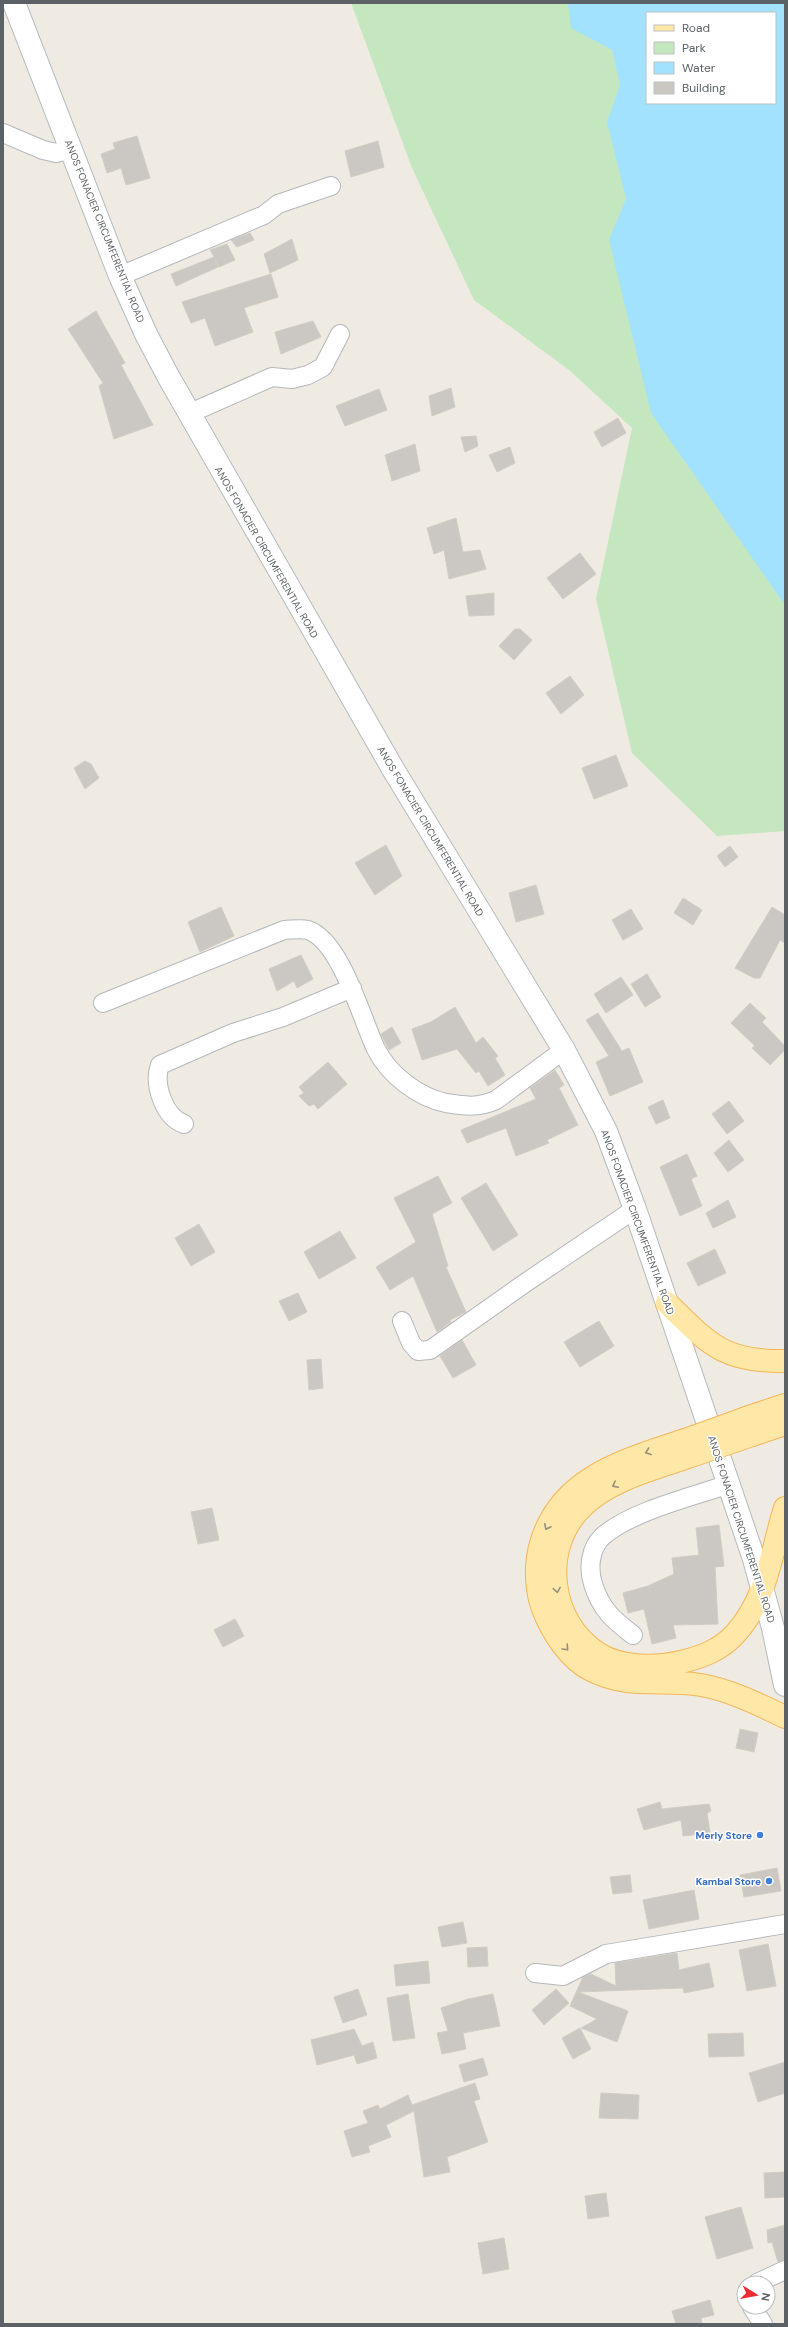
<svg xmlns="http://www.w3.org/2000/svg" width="788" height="2327" font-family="'DM Sans',sans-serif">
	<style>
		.green { fill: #c4e7bf }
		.water { fill: #a3e2ff; fill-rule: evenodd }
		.building { fill: #cbc8c3; stroke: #d3ccc2 }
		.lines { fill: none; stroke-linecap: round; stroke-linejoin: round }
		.minor-casing { stroke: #b4b7bb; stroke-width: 20 }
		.secondary-casing { stroke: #b5b9be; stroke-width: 24 }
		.primary-casing { stroke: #f4b657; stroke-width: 24 }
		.minor { stroke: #fff; stroke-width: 18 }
		.secondary { stroke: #fff; stroke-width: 22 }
		.primary { stroke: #ffe7a8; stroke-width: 22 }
		.primary-bridge-casing { stroke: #f4b657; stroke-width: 24; stroke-linecap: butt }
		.primary-bridge { stroke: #ffe7a8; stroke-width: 22 }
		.oneway { stroke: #94907c }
		.shop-dot { fill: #3f7fe0; stroke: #fff; stroke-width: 1.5 }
		.labels { text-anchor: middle; stroke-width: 3; stroke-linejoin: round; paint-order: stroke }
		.street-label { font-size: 10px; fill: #5b6164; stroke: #fff }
		.shop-label { font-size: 10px; font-weight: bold; fill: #366cbe; stroke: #fff; text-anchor: end }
	</style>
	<rect width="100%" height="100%" fill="#efebe3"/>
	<!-- green -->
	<path class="green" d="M351 3H654L647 13V103L785 487V831L717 836 632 753 596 599 632 428 569 370 474 300 412 168Z"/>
	<!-- water -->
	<path class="water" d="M568 3H785V605L651 413 609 240 626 199 607 122 620 85 612 50 571 28ZM647 13H775V103H647Z"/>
	<!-- building -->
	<path class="building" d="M137 136 150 178 126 185 121 168 107 173 101 154 115 149 113 143Z
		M378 141 384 167 351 177 345 151Z
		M250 233 254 240 237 247 231 240Z
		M292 239 298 260 270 273 264 254Z
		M227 244 235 260 219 267 215 260 218 267 176 286 171 274 214 257 210 250Z
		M271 274 278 297 244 308 253 332 215 346 205 318 191 323 182 302Z
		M96 311 125 363 121 365 153 425 114 439 99 386 103 383 68 329Z
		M313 321 321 337 281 354 275 332Z
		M451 388 455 407 432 416 429 396Z
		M379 389 387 410 345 426 336 406Z
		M618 418 626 433 602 447 594 432Z
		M476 436 478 446 465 452 461 437Z
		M415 444 420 471 392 481 385 455Z
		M510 447 515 463 497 472 489 455Z
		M456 518 463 552 480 550 486 569 449 579 444 550 434 554 427 528Z
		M580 553 596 574 563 599 547 578Z
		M494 593V615L469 616 466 596Z
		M515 629H520L532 640 514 660 499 646Z
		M570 676 584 695 561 714 546 693Z
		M616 755 628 786 594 799 582 768Z
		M85 761 91 764 99 778 85 789 74 768Z
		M386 845 402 876 375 895 355 863Z
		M730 846 738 857 725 867 717 856Z
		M536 885 544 914 516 922 509 893Z
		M683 898 702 910 693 925 674 913Z
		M221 907 234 936 200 952 188 922Z
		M772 907 785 915V943L780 940 760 978H754L735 968Z
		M631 909 643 929 623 940 612 920Z
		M301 955 313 979 297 988 294 981 277 991 269 969Z
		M647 974 661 997 645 1007 631 984Z
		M621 977 633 995 606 1013 594 994Z
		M750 1003 766 1018 762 1022 785 1046V1050L770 1065 752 1048 755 1046 731 1023Z
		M455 1007 476 1043 483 1037 498 1056 495 1058 505 1075 488 1086 479 1071 476 1073 457 1049 422 1060 412 1029 431 1022Z
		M598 1013 622 1051 629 1048 643 1082 610 1096 596 1062 609 1056 586 1020Z
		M392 1027 401 1043 389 1050 381 1034Z
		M328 1062 347 1084 318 1109 314 1104 309 1106 299 1096 304 1093 299 1087Z
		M555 1070 564 1085 559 1088 578 1125 547 1140 549 1143 516 1156 506 1128 467 1143 461 1130 536 1099 530 1088Z
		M663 1100 670 1118 656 1124 648 1107Z
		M729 1101 744 1121 727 1134 712 1114Z
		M729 1140 744 1160 728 1172 714 1153Z
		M687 1154 697 1176 691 1179 702 1206 680 1216 660 1167Z
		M438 1176 452 1203 432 1214 448 1266 446 1267 466 1312 450 1320 451 1322 437 1332 413 1276 390 1290 376 1267 416 1242 394 1198Z
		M486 1183 518 1235 493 1251 461 1198Z
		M728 1200 736 1217 713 1228 706 1213Z
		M199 1224 215 1252 191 1266 175 1238Z
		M340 1231 356 1258 319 1279 304 1252Z
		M715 1249 726 1273 698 1286 687 1263Z
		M298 1293 307 1312 289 1321 279 1301Z
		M599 1321 614 1346 580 1367 564 1342Z
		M462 1340 476 1365 453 1378 440 1356Z
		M321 1359 323 1388 309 1390 307 1360Z
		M212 1508 219 1540 198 1544 191 1512Z
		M719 1525 724 1566 715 1567 718 1624 673 1625 676 1638 652 1644 644 1609 628 1613 623 1593 648 1586 674 1574 672 1558 699 1555 696 1528Z
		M235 1619 244 1636 223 1647 214 1630Z
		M740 1729 758 1733 754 1752 736 1748Z
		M660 1802 662 1809 709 1804 711 1811 707 1813 710 1833 683 1836 681 1820 644 1830 637 1809Z
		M777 1868 781 1891 744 1897 740 1875Z
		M630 1875 632 1892 613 1894 610 1877Z
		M694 1890 699 1919 649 1929 643 1900Z
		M463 1922 467 1943 442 1947 438 1927Z
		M768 1944 776 1986 747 1991 739 1950Z
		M487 1947 488 1966 468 1967 467 1948Z
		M677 1953 679 1970 709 1963 714 1987 684 1993 683 1988 578 1992 628 2011 617 2042 581 2028 597 2019 570 2006 583 1977 591 1974 616 1986 615 1963Z
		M428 1961 430 1983 396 1986 394 1965Z
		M358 1989 367 2015 343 2023 334 1997Z
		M556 1989 569 2003 544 2025 532 2010Z
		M408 1994 415 2038 393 2041 387 1998Z
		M493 1994 500 2026 463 2033 466 2049 442 2054 437 2033 448 2031 441 2008 468 1999Z
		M580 2028 591 2049 573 2059 562 2038Z
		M354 2029 362 2046 373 2042 377 2058 357 2064 354 2055 317 2065 311 2040Z
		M743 2033 744 2056 709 2057 708 2034Z
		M483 2058 488 2075 464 2082 459 2065Z
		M785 2062V2093L758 2102 749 2073Z
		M475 2083 480 2099 474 2101 488 2142 447 2157 450 2172 424 2177 414 2111 386 2125 391 2137 368 2146 370 2152 352 2157 344 2131 368 2123 363 2111 378 2105 380 2109 408 2095 412 2105Z
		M601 2093 639 2095 638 2119 599 2118Z
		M785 2172V2197L765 2198 764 2173Z
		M606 2193 609 2216 588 2219 585 2196Z
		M741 2207 753 2248 717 2259 705 2217Z
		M785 2225V2260L778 2262 772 2242 768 2243 767 2230Z
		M504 2238 509 2269 483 2274 478 2243Z
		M710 2300 714 2315 701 2318 702 2324H676L672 2311Z"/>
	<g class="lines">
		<defs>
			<path id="minor" d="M3 133 43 150 56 153 72 149
				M120 276 264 215 278 204 331 186
				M188 414 272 377 292 379 308 375 323 367 340 334
				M103 1003 284 930C291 930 301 928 308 930 341 941 362 1020 376 1049 389 1075 418 1097 446 1103 465 1106 478 1108 496 1100L564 1050
				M184 1124C164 1117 153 1084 160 1065L233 1033 283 1017 352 988
				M402 1321 411 1343 418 1351 430 1350 528 1281 635 1209
				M633 1635C612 1619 601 1609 593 1584 588 1568 590 1548 603 1536 632 1511 692 1497 729 1484
				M535 1973 563 1976 606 1954 785 1924
				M757 2283 785 2270
				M752 2307 763 2324"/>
			<path id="secondary" d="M14 3 120 276 146 334 168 376 393 769 564 1050 606 1131 635 1209 754 1559 773 1628 785 1685"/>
			<path id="primary" d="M667 1303C709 1344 723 1362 785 1361
				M746 1418 785 1405
				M752 1435 785 1424
				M685 1440C625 1460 558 1477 540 1547 535 1567 536 1590 543 1609 552 1632 569 1659 591 1670 631 1690 660 1678 701 1685 730 1690 758 1704 785 1717
				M691 1456C655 1469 610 1479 582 1507 540 1548 549 1623 599 1654 622 1668 655 1668 681 1662 702 1657 721 1650 736 1633 768 1597 771 1552 785 1508"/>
		</defs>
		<!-- minor casing -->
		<use href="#minor" class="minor-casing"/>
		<!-- secondary casing -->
		<use href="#secondary" class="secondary-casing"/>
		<!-- primary casing -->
		<use href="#primary" class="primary-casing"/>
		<!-- minor -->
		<use href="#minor" class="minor"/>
		<!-- secondary -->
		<use href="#secondary" class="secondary"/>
		<!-- primary -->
		<use href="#primary" class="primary"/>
		<defs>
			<path id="primary-bridge" d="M685 1440 746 1418
				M691 1456 752 1435"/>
		</defs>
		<!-- primary-bridge casing -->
		<use href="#primary-bridge" class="primary-bridge-casing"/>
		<!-- primary-bridge -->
		<use href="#primary-bridge" class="primary-bridge"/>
	</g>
	<!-- one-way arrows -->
	<defs><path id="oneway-chevron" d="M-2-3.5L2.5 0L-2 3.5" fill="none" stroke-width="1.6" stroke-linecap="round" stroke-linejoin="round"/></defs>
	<g class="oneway">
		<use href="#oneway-chevron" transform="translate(648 1452) rotate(160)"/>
		<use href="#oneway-chevron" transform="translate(615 1485) rotate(153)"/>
		<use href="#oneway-chevron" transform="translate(547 1527) rotate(116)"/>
		<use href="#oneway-chevron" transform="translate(557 1590) rotate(81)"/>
		<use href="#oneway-chevron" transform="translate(566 1648) rotate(47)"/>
	</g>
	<!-- markers -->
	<g class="shop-dot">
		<circle cx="760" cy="1835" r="4"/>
		<circle cx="769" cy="1881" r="4"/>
	</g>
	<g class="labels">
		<!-- street labels -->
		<g class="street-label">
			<text transform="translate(105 231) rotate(68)" y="4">ANOS FONACIER CIRCUMFERENTIAL ROAD</text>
			<text transform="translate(267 552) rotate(60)" y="4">ANOS FONACIER CIRCUMFERENTIAL ROAD</text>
			<text transform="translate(431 831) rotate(59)" y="4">ANOS FONACIER CIRCUMFERENTIAL ROAD</text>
			<text transform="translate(638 1222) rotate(70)" y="4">ANOS FONACIER CIRCUMFERENTIAL ROAD</text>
			<text transform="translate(742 1529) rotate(72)" y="4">ANOS FONACIER CIRCUMFERENTIAL ROAD</text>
		</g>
		<!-- shop labels -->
		<g class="shop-label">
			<text x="752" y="1839">Merly Store</text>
			<text x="761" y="1885">Kambal Store</text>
		</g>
	</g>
	<!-- border -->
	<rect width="788" height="2327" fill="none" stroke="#5b6164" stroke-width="8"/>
	<!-- legend -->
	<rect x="646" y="12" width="130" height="92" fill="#ffffff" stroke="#bdc0c1"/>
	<rect x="654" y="25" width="20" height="6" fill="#ffe7a8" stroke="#bdc0c1"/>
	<text x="682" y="32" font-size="12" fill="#5b6164">Road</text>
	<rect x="654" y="42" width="20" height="12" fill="#c4e7bf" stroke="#bdc0c1"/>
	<text x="682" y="52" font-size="12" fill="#5b6164">Park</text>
	<rect x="654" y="62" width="20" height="12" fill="#a3e2ff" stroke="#bdc0c1"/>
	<text x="682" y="72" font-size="12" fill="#5b6164">Water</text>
	<rect x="654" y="82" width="20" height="12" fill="#cbc8c3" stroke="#bdc0c1"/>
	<text x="682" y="92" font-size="12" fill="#5b6164">Building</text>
	<!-- north arrow -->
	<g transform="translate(756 2295) rotate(101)"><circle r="19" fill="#ffffff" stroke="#bdc0c1"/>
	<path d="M0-3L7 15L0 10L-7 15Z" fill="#ed2b32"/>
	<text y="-6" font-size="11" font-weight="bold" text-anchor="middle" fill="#5b6164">N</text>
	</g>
</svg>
